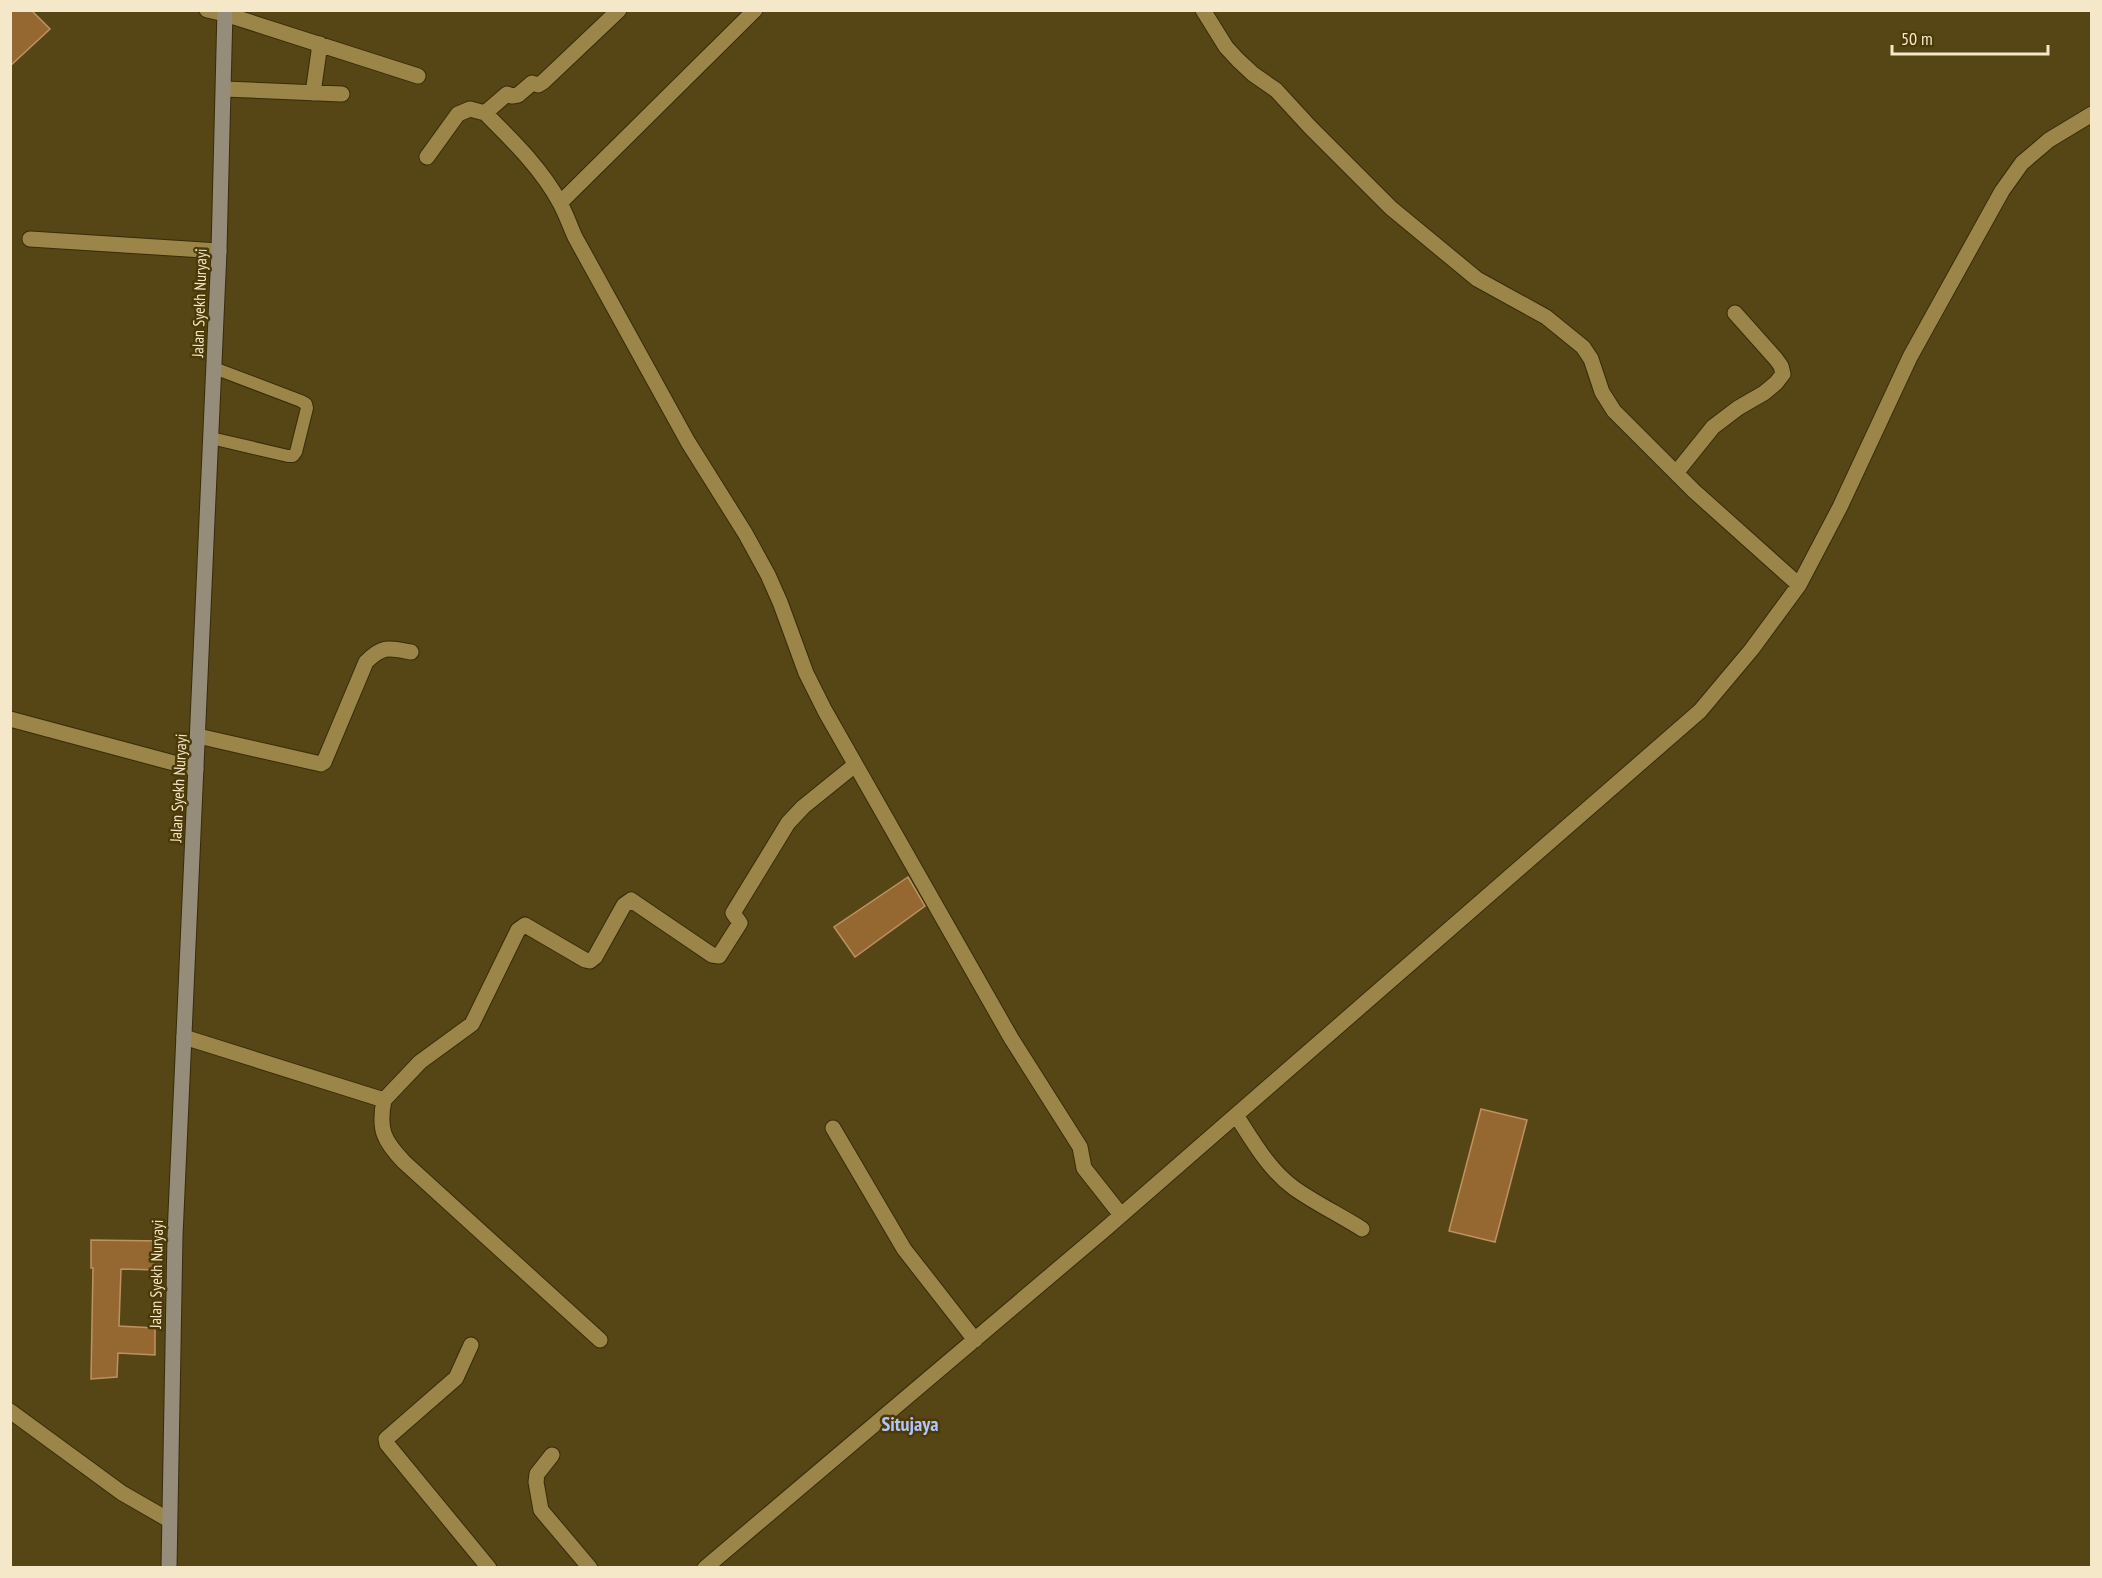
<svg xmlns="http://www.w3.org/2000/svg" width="2102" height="1578" font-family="'PT Sans Narrow',sans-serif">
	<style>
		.building { fill: #956832; stroke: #be9260; stroke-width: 1.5 }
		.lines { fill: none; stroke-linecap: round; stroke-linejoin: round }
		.service-casing { stroke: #372c0a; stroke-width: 14 }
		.minor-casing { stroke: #372c0a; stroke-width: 17 }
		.secondary-casing { stroke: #372c0a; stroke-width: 17 }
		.service { stroke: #9c8548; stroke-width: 12 }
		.minor { stroke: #9c8548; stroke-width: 15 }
		.secondary { stroke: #958d7a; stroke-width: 15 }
		.labels { text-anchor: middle; stroke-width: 5; stroke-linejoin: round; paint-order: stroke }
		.street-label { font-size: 16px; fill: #f4e8c9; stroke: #4b3a07 }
		.quarter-label { font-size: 20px; font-weight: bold; fill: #b1c5fb; stroke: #4b3a07 }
	</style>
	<rect width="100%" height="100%" fill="#564515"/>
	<!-- building -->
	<path class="building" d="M10 10H31L50 29 10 66Z
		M908 877 925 906 855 957 834 927Z
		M1481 1109 1527 1120 1495 1242 1449 1231Z
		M91 1240 161 1241 159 1270 121 1269 119 1326 155 1328V1355L118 1353 117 1377 91 1379 93 1268H91Z"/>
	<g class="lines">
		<defs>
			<path id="service" d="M211 438 288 456H293L296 452 307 408 306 404 301 401 214 368"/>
			<path id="minor" d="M207 10 225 14 418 76
				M619 10 543 82 538 85 532 83 518 95 512 96 507 94 485 113C512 140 542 169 560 203 566 214 570 226 575 237L688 442 745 533 768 575 780 602 806 673 825 711 1011 1038 1080 1147 1084 1168 1121 1215
				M1203 10 1226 47 1238 60 1253 74 1276 90 1310 127 1391 208 1477 279 1546 317 1583 347 1591 359 1602 392 1614 411 1694 491 1799 585
				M224 89 342 94
				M313 93 320 44
				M427 157 458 114 470 109 485 113
				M560 203 755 10
				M30 239 219 251
				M1676 473 1713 427 1738 408 1764 393 1776 383 1783 374 1781 366 1776 359 1735 313
				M10 719 196 769
				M198 736 321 764 324 762 366 662C383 645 389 648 411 652
				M184 1037 384 1100C378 1130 384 1141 404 1162L600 1340
				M384 1100 420 1062 472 1024 518 930 525 925 585 960 590 961 595 957 624 905 631 900 712 955 719 956 740 923 733 913 788 823 803 807 855 765
				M1236 1115C1252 1140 1269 1170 1294 1188 1315 1203 1340 1215 1362 1229
				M833 1128 904 1249 975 1340
				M471 1345 456 1378 386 1439 387 1444 489 1568
				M10 1411 122 1493 169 1520
				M552 1455 537 1474 536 1482 541 1510 590 1568
				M705 1568 1103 1231 1700 711 1752 649 1799 585 1840 507 1910 357 2002 191 2022 163 2049 140 2092 114"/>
			<path id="secondary" d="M169 1568 175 1236 219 251 225 10"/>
		</defs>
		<!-- service casing -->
		<use href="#service" class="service-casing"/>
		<!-- minor casing -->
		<use href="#minor" class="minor-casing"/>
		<!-- secondary casing -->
		<use href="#secondary" class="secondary-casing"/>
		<!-- service -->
		<use href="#service" class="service"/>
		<!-- minor -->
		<use href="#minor" class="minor"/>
		<!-- secondary -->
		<use href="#secondary" class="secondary"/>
	</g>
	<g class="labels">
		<!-- street labels -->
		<g class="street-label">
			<text transform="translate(199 303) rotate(-88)" y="6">Jalan Syekh Nuryayi</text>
			<text transform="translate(178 788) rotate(-87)" y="6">Jalan Syekh Nuryayi</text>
			<text transform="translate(156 1274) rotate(-89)" y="6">Jalan Syekh Nuryayi</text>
		</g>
		<!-- quarter labels -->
		<g class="quarter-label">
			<text x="910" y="1431">Situjaya</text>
		</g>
	</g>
	<!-- border -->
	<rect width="2102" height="1578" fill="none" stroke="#f4e8c9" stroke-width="24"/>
	<!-- scale -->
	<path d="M1892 45v9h156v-9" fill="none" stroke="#f4e8c9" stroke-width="3"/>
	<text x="1901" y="45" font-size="18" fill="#f4e8c9" stroke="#4b3a07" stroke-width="4.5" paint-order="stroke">50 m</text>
</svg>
